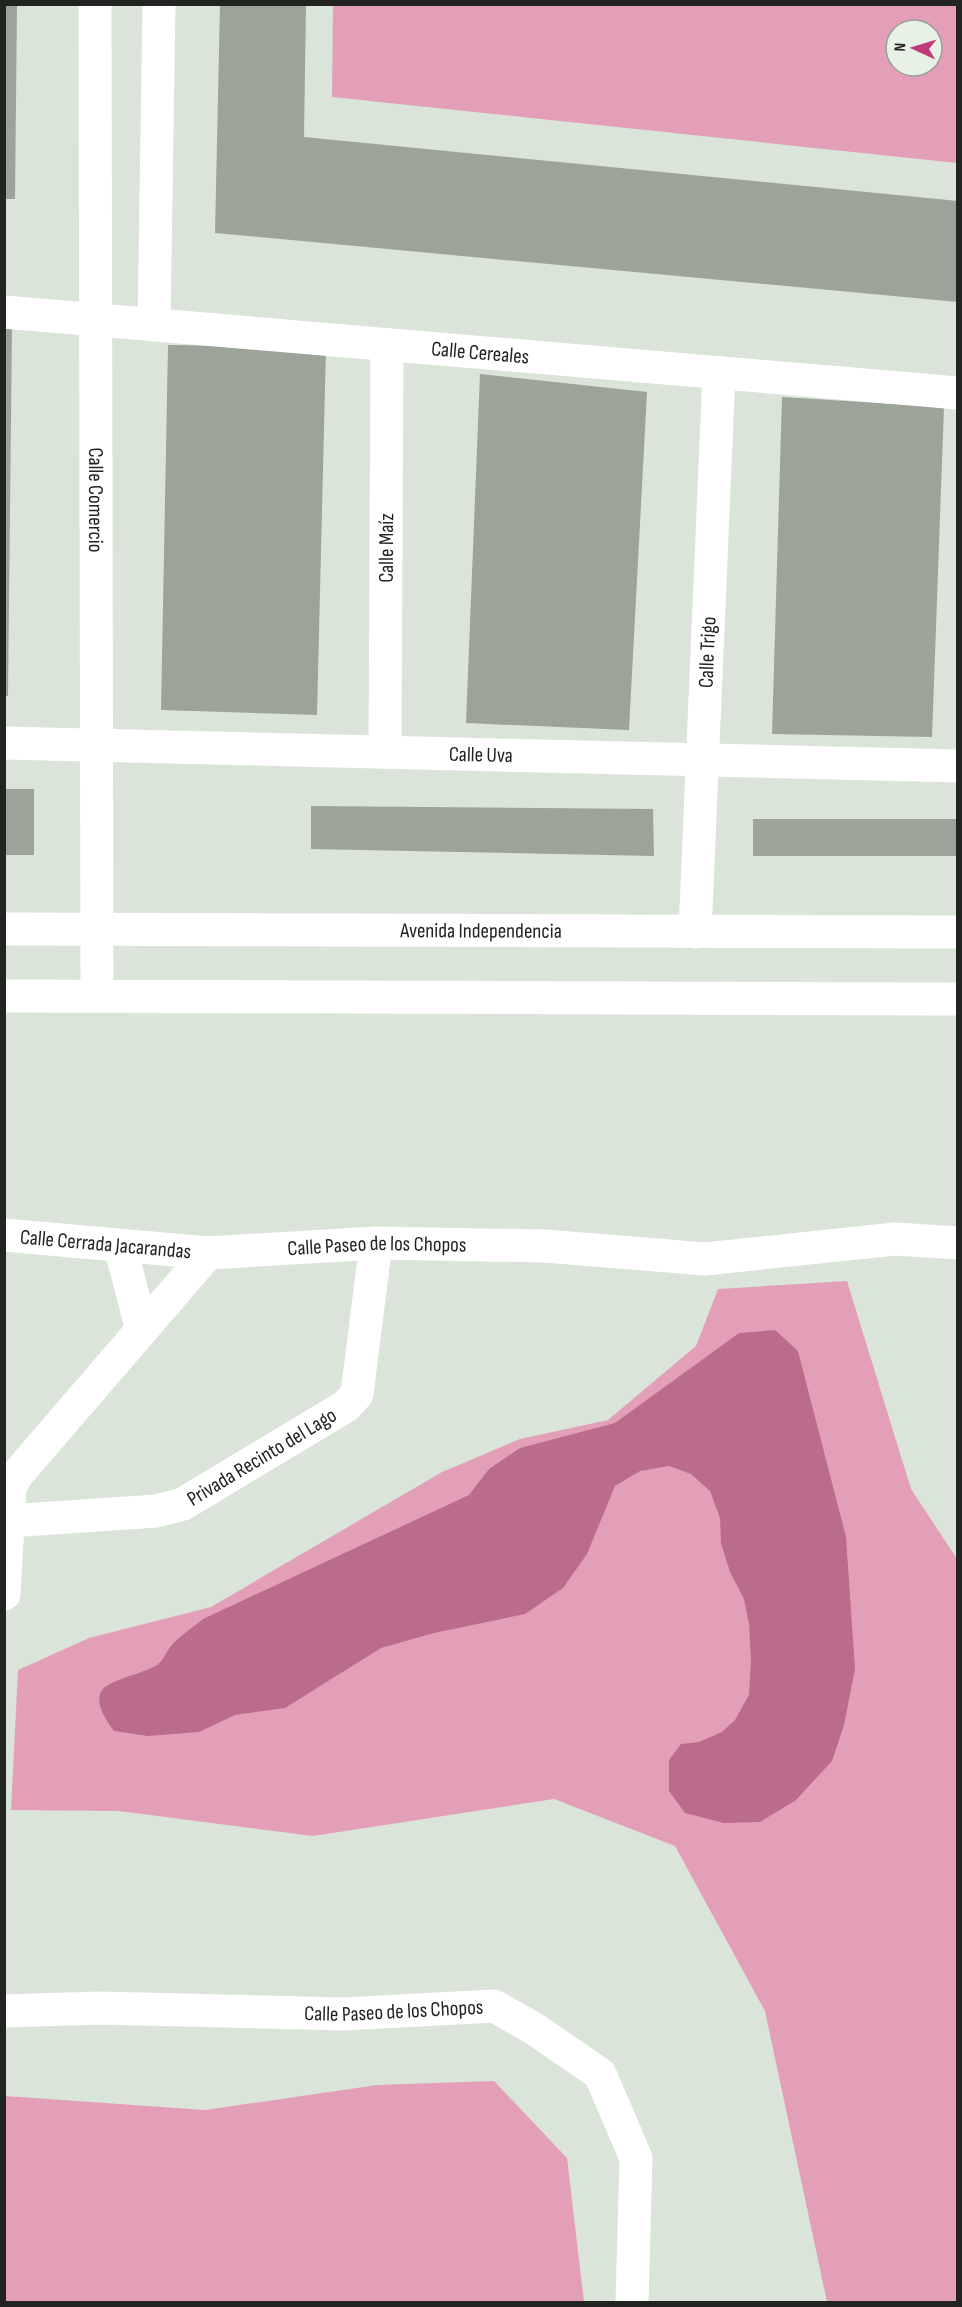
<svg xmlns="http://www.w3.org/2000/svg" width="962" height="2307" font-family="'Sofia Sans Condensed',sans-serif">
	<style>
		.green { fill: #e49fb8; fill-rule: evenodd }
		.water { fill: #ba6c8a }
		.building { fill: #9ca499 }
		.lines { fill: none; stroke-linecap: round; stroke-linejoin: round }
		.minor { stroke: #fff; stroke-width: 33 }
		.secondary { stroke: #fff; stroke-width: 33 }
		.labels { text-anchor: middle; stroke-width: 5; stroke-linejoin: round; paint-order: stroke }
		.street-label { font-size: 21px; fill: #212420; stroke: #e8f1e6 }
	</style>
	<rect width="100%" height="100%" fill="#dbe4d8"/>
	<!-- green -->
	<path class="green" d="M333 5H957V163L332 97ZM896 30H932V66H896Z
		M847 1281 911 1489 957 1559V2302H827L765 2011 675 1846 554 1799 313 1836 119 1811 11 1810 18 1670 89 1638 211 1607 442 1472 520 1439 608 1420 696 1346 718 1289Z
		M494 2081 567 2158 584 2302H5V2096L205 2110 377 2085Z"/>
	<!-- water -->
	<path class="water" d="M775 1330 798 1351 846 1537 855 1669 844 1725 832 1761 796 1800 760 1822 724 1823 685 1813 669 1791V1760L681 1744 699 1742 722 1732 735 1720 749 1695 751 1660 749 1624 744 1599 730 1572 721 1543 720 1518 710 1491 691 1474 669 1466 640 1471 615 1486 587 1554 563 1588 525 1614 434 1633 381 1648 285 1708 235 1715 199 1732 148 1736 114 1731C74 1677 124 1684 157 1665 163 1661 166 1652 171 1646 179 1636 193 1628 203 1619L469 1495 489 1469 520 1448 615 1423 739 1333Z"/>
	<!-- building -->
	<path class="building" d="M4 4H17L15 199H4Z
		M220 4H306L304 137 958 201V302L215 233Z
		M4 327H12L8 696H4Z
		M168 345 326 347 317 715 161 710Z
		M480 374 647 392 629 730 466 723Z
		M782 397 944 407 932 737 772 734Z
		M4 789H34V855H4Z
		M311 806 653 809 654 856 311 849Z
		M753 819H958V856H753Z"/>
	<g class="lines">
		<!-- minor -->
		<g class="minor">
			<path id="s1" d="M95 4 97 995"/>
			<path id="s2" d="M4 312 958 393"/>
			<path d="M154 325 159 4"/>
			<path id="s3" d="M4 743 958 766"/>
			<path id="s4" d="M385 752 387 345"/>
			<path id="s5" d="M695 932 719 373"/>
			<path id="s6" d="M4 1235 208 1253 376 1243 545 1246 705 1259 895 1239 958 1243"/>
			<path d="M120 1246 142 1330"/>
			<path id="s7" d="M9 1521 156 1511 183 1504 346 1406 357 1394 376 1243"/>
			<path d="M4 1594 10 1488 16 1476 208 1253"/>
			<path id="s8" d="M4 2011 100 2008 344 2014 494 2006 533 2028 600 2074 636 2158 632 2302"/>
		</g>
		<!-- secondary -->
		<g class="secondary">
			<path id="s9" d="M4 929 958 932"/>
			<path d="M4 996 958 999"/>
		</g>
	</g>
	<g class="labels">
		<!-- street labels -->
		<g class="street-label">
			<text dy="7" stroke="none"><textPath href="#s2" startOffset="478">Calle Cereales</textPath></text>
			<text dy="7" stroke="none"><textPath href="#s1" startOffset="496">Calle Comercio</textPath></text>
			<text dy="7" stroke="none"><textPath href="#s4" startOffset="204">Calle Maíz</textPath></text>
			<text dy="7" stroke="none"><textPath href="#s5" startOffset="280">Calle Trigo</textPath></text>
			<text dy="7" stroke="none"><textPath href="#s3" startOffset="477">Calle Uva</textPath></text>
			<text dy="7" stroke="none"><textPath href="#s9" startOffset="477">Avenida Independencia</textPath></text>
			<text dy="7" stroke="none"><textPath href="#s6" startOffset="102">Calle Cerrada Jacarandas</textPath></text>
			<text dy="7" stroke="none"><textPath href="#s6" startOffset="374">Calle Paseo de los Chopos</textPath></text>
			<text dy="7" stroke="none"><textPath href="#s7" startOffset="267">Privada Recinto del Lago</textPath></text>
			<text dy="7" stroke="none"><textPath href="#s8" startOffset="390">Calle Paseo de los Chopos</textPath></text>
		</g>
	</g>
	<!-- border -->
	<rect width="962" height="2307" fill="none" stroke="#212420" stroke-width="12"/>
	<!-- north arrow -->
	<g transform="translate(914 48) rotate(274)"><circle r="28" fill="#e8f1e6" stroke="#989f97" stroke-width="1.5"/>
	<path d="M0-4.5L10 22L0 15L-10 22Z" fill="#c03978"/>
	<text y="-9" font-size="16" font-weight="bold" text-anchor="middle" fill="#212420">N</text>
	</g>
</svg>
